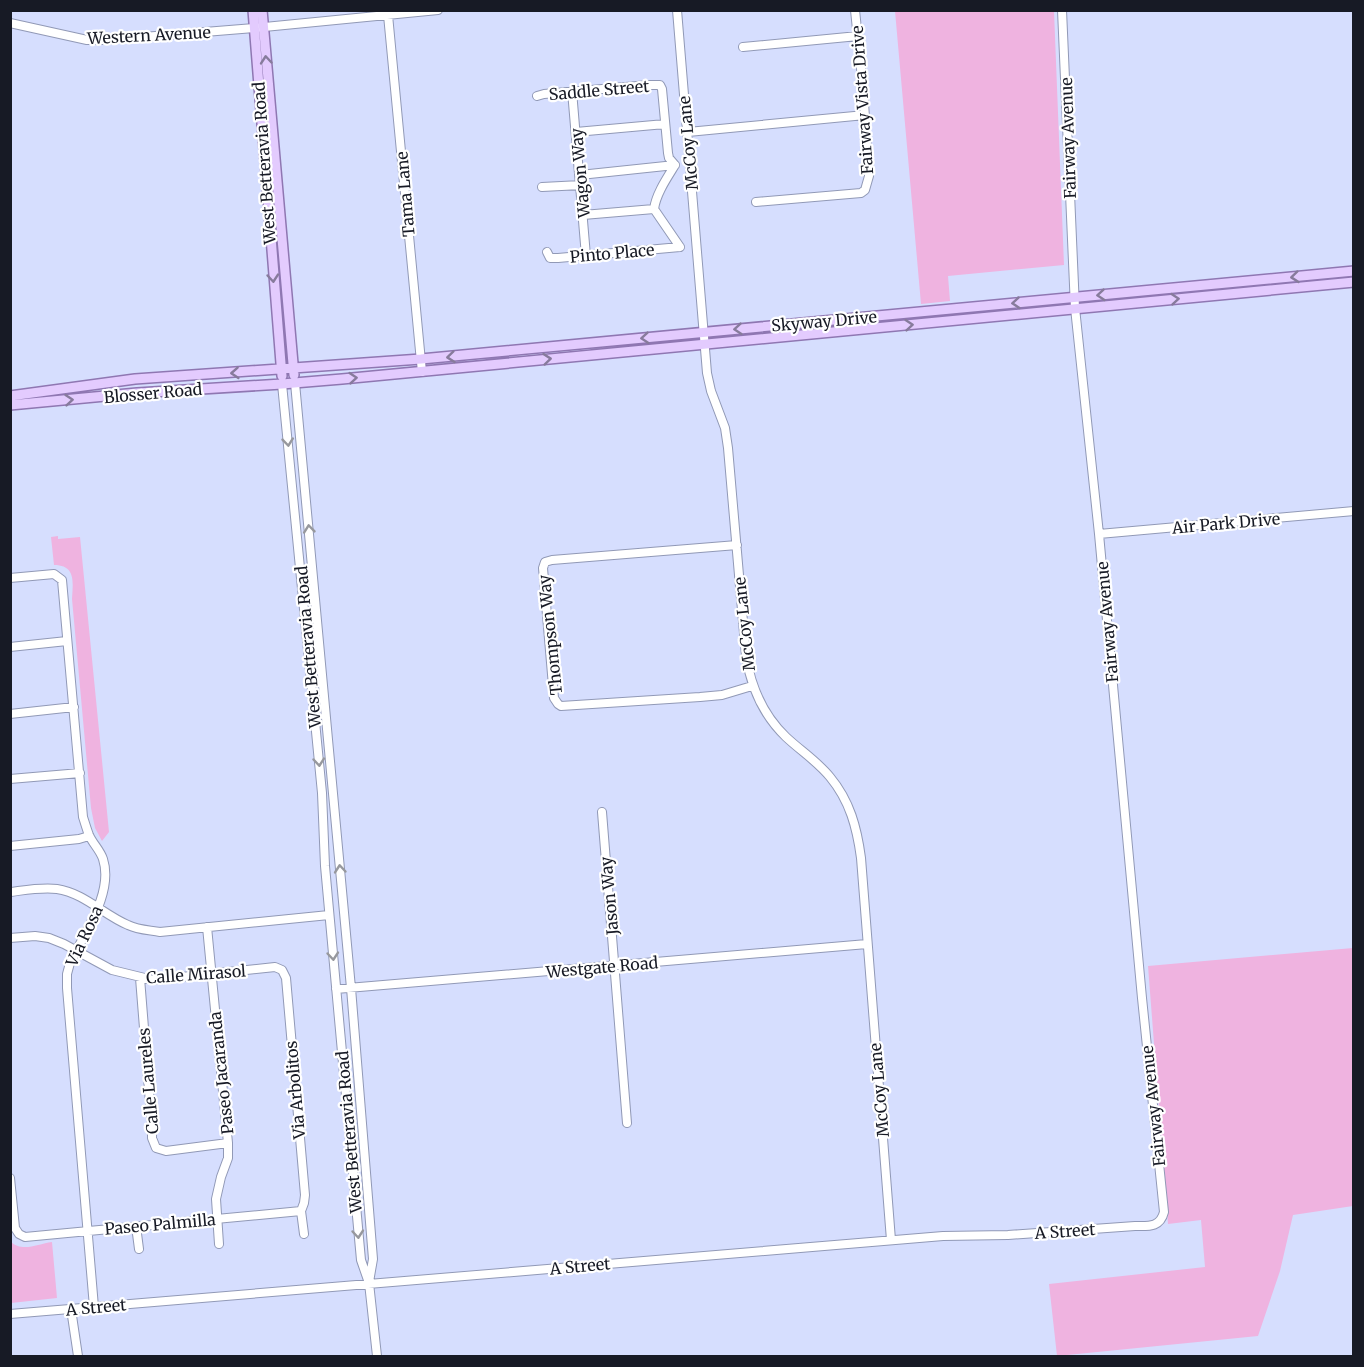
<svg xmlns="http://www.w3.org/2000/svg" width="1364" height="1367" font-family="Merriweather,serif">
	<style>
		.green { fill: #efb3e0 }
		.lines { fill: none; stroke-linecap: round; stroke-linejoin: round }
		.minor-casing { stroke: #9199b6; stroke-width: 10 }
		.major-casing { stroke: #8f77b2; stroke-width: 12 }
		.minor { stroke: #fff; stroke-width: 8 }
		.major { stroke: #e3cbfe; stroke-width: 9 }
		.oneway { stroke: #877b9c }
		.oneway2 { stroke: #97989d }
		.labels { text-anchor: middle; stroke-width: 4.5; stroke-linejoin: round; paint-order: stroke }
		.street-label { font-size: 16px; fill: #171a25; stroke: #fff }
	</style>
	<rect width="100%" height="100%" fill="#d6defe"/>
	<!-- green -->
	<path class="green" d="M895 11H1054L1064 265 948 276 950 301 921 304Z
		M58 536V539L80 537 109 832 102 841 95 828 91 808 72 599C73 582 76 565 54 565L51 537Z
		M1353 948V1206L1293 1215 1280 1271 1258 1336 1057 1356 1049 1284 1205 1267 1201 1220 1168 1224 1148 966Z
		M10 1241C22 1253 37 1244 52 1242L57 1298 11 1303Z"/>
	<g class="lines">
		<defs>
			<path id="minor" d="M677 10 707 373 711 391 725 428 728 448 746 656C751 687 763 715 786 737 801 751 818 762 830 777 850 801 857 828 861 858L891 1240
				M388 15 422 372
				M10 23 87 40H106L254 28 438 10
				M743 47 858 36
				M572 91 586 256
				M537 96 544 94 649 85H660L662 89 668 153 669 158 675 165
				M576 132 665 124
				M688 132 865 115
				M675 165C667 178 656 194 654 209L680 247
				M580 175 675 165
				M542 187 581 185
				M756 202 861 193 865 190 869 176 863 88 855 10
				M583 215 654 209
				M547 252 550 258H558L680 247
				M295 383 351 988 373 1259 369 1282
				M282 384 322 793 325 866 361 1260 369 1283 377 1356
				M1099 534 1354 511
				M737 545 552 560 545 562 543 568 554 698 558 704 561 706 700 697 722 695 752 686
				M10 578 54 574 62 580 83 817C85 823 87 830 89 835 93 844 100 850 103 859 114 893 84 933 70 963L67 974V988L94 1307
				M10 647 67 641
				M10 714 74 707
				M10 779 80 773
				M602 812 627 1123
				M10 846 79 839 89 836
				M10 892C26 890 42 887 57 889 84 893 104 915 128 925 138 930 149 930 160 932L329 915
				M207 927 228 1143V1158L221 1177 216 1199 219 1244
				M10 938 35 936 49 938 64 944 112 970 153 980 275 967 282 970 286 978 305 1195 304 1203 301 1211 304 1234
				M140 978 152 1128V1138L156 1148 166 1151 228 1143
				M336 989 867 944
				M10 1178 15 1228 19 1234 25 1237 301 1211
				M136 1226 139 1249
				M71 1309 78 1356
				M10 1314 943 1236 1008 1235 1135 1226C1148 1226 1160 1228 1164 1212L1142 998 1099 534 1075 308 1062 10"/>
			<path id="major" d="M253 10 282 376
				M262 10 294 375
				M10 396 135 379 421 359 1354 271
				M10 405 137 393 282 384 342 379 1354 282"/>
		</defs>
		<!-- minor casing -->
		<use href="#minor" class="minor-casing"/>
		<!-- major casing -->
		<use href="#major" class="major-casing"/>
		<!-- minor -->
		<use href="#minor" class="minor"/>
		<!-- major -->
		<use href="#major" class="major"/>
	</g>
	<!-- one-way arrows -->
	<defs><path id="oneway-chevron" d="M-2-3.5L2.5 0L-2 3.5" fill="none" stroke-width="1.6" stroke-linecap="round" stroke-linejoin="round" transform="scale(1.5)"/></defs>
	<g class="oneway">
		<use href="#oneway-chevron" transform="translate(266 60) rotate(-95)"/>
		<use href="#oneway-chevron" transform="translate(1295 277) rotate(174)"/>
		<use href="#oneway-chevron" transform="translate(273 278) rotate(85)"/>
		<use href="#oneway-chevron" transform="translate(1101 295) rotate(175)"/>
		<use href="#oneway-chevron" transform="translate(1175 299) rotate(-5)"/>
		<use href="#oneway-chevron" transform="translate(1016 303) rotate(175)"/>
		<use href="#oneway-chevron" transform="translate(909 325) rotate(-5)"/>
		<use href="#oneway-chevron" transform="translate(738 329) rotate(175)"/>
		<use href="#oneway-chevron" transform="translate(645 338) rotate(175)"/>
		<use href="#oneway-chevron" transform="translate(451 357) rotate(174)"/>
		<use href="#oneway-chevron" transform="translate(547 359) rotate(-6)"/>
		<use href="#oneway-chevron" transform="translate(235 373) rotate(176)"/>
		<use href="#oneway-chevron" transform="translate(353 378) rotate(-5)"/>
		<use href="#oneway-chevron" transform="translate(69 400) rotate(-5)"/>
	</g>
	<g class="oneway2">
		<use href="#oneway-chevron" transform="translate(288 442) rotate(84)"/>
		<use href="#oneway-chevron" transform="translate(309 529) rotate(-96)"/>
		<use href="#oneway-chevron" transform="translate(319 762) rotate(85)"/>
		<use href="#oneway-chevron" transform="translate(340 869) rotate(-95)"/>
		<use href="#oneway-chevron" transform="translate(333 956) rotate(85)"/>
		<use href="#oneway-chevron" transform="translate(358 1234) rotate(85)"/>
	</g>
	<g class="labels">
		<!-- street labels -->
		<g class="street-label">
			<text transform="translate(149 35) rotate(-3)" y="6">Western Avenue</text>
			<text transform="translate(599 90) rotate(-5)" y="6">Saddle Street</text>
			<text transform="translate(862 100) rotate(-94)" y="6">Fairway Vista Drive</text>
			<text transform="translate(1068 138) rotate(-92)" y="6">Fairway Avenue</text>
			<text transform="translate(688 143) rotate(-95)" y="6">McCoy Lane</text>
			<text transform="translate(264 163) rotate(-94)" y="6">West Betteravia Road</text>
			<text transform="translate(580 173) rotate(-95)" y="6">Wagon Way</text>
			<text transform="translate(405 194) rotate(-95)" y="6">Tama Lane</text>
			<text transform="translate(612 253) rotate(-5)" y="6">Pinto Place</text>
			<text transform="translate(824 321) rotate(-5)" y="6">Skyway Drive</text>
			<text transform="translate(153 393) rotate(-5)" y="6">Blosser Road</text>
			<text transform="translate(1226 523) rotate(-5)" y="6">Air Park Drive</text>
			<text transform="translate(1107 622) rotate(-95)" y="6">Fairway Avenue</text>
			<text transform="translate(744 624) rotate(-96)" y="6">McCoy Lane</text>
			<text transform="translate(550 635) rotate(-96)" y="6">Thompson Way</text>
			<text transform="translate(308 647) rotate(-95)" y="6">West Betteravia Road</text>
			<text transform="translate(609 896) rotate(-95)" y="6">Jason Way</text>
			<text transform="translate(84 936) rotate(-65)" y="6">Via Rosa</text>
			<text transform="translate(602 967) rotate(-5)" y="6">Westgate Road</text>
			<text transform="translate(196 974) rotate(-4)" y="6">Calle Mirasol</text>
			<text transform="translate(221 1073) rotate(-96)" y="6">Paseo Jacaranda</text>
			<text transform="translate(148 1081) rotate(-95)" y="6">Calle Laureles</text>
			<text transform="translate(295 1090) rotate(-95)" y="6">Via Arbolitos</text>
			<text transform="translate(879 1090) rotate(-95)" y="6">McCoy Lane</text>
			<text transform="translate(1153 1106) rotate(-96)" y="6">Fairway Avenue</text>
			<text transform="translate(349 1132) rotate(-95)" y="6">West Betteravia Road</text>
			<text transform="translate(160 1224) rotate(-5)" y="6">Paseo Palmilla</text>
			<text transform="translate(1065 1231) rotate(-4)" y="6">A Street</text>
			<text transform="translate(580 1266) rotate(-5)" y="6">A Street</text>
			<text transform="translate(96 1307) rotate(-5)" y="6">A Street</text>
		</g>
	</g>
	<!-- border -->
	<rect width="1364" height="1367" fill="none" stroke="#171a25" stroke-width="24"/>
</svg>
